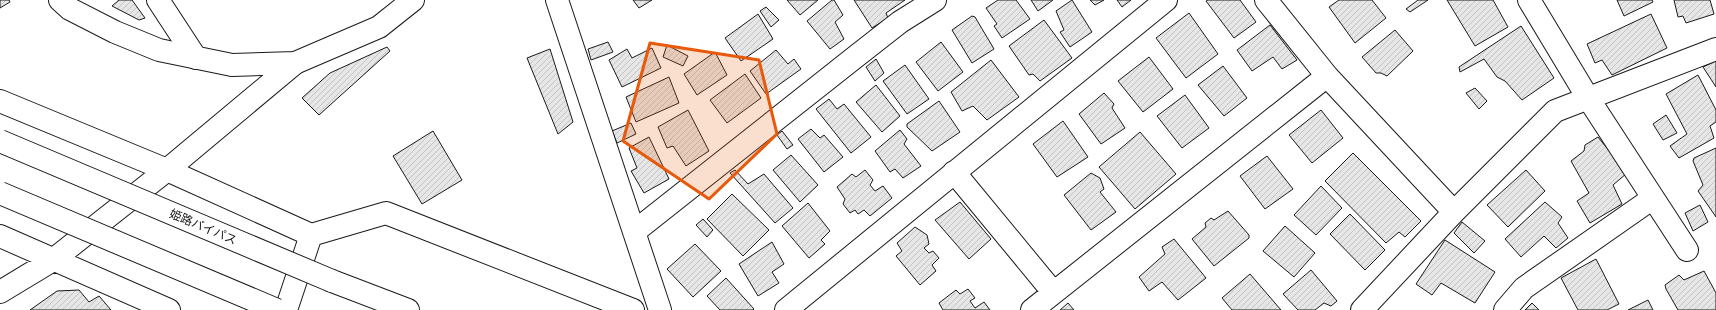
<svg xmlns="http://www.w3.org/2000/svg" width="1716" height="310" font-family="Lato,'Noto Sans JP',sans-serif">
	<style>
		.building { fill: url(#building-hatch); stroke: #1a1a1a }
		.lines { fill: none; stroke-linecap: round; stroke-linejoin: round }
		.minor-casing { stroke: #1a1a1a; stroke-width: 24 }
		.tertiary-casing { stroke: #1a1a1a; stroke-width: 24 }
		.motorway-casing { stroke: #1a1a1a; stroke-width: 24 }
		.minor { stroke: #fff; stroke-width: 22 }
		.tertiary { stroke: #fff; stroke-width: 22 }
		.motorway { stroke: #fff; stroke-width: 22 }
		.motorway-bridge-casing { stroke: #1a1a1a; stroke-width: 24; stroke-linecap: butt }
		.motorway-bridge { stroke: #fff; stroke-width: 22 }
		.marked { fill: #e8590c; fill-opacity: 0.2; stroke: #e8590c; stroke-width: 3; stroke-linejoin: round }
		.labels { text-anchor: middle; stroke-width: 3; stroke-linejoin: round; paint-order: stroke }
		.street-label { font-size: 12px; fill: #1a1a1a; stroke: #fff }
	</style>
	<defs>
		<pattern id="building-hatch" width="6" height="6" patternUnits="userSpaceOnUse"><rect width="6" height="6" fill="#e6e6e6"/><path d="M-1 1l2-2M0 6l6-6M5 7l2-2" fill="none" stroke="#c5c5c5"/></pattern>
	</defs>
	<rect width="100%" height="100%" fill="#fff"/>
	<!-- building -->
	<path class="building" d="M0 0H9L10 2 0 8Z
		M119 0H132L145 18 139 20 112 6Z
		M633 0H652L639 8Z
		M787 0H818L800 15Z
		M832 0H834L843 15 835 22 844 39 830 49 807 21Z
		M854 0H905L886 13 888 18 872 28Z
		M998 0H1016L1030 19 1002 38 994 26 997 24 986 8Z
		M1031 0H1053L1038 11Z
		M1072 0 1092 32 1070 47 1060 32 1064 30 1056 11Z
		M1090 0H1104L1095 5Z
		M1117 0H1131L1122 7Z
		M1208 0H1240L1256 22 1234 38 1206 1Z
		M1339 0H1372L1386 18 1355 43 1329 7Z
		M1418 0H1428L1410 12 1406 9Z
		M1447 0H1493L1508 27 1475 46Z
		M1617 0H1652L1653 2 1624 16Z
		M1674 0H1710L1714 14 1686 23 1683 16 1678 17Z
		M766 7 779 20 771 27 760 11Z
		M1189 13 1218 54 1186 78 1156 38Z
		M758 14 773 39 741 61 725 38Z
		M1651 14 1667 48 1612 75 1602 60 1595 63 1587 44Z
		M972 16 975 17 994 49 972 63 952 30Z
		M1044 20 1072 58 1040 81 1033 74 1029 75 1009 46Z
		M1270 25 1297 60 1282 69 1273 57 1252 71 1237 50Z
		M1521 26 1554 78 1522 100 1505 81 1497 77 1484 59 1460 72 1459 67Z
		M1395 30 1413 51 1387 76 1381 73H1376L1362 57Z
		M608 42 613 52 591 60 588 49Z
		M941 42 963 72 938 91 916 62Z
		M667 45 688 56 683 66 663 57Z
		M387 47 390 51 319 115 302 98 330 73Z
		M652 48 661 68 622 87 609 60 627 49 632 58Z
		M550 49 573 122 558 134 527 58Z
		M776 50 788 64 794 59 801 69 766 94 750 71Z
		M715 52 727 75 697 95 684 74Z
		M1149 57 1173 89 1143 112 1118 81Z
		M876 59 884 73 875 81 866 67Z
		M991 60 1019 97 987 120 973 106 962 111 951 92Z
		M1716 61V87L1703 67Z
		M905 65 929 99 907 114 883 81Z
		M1223 66 1247 98 1224 116 1198 85Z
		M745 74 761 98 727 123 710 100Z
		M1698 75 1716 110V122L1710 126 1714 138 1679 158 1670 146 1687 134 1666 94Z
		M669 77 679 103 636 122 626 97Z
		M876 85 900 116 882 132 856 102Z
		M1475 88 1487 101 1479 109 1466 93Z
		M1104 93 1114 104 1112 108 1125 128 1101 144 1079 114Z
		M1185 95 1209 128 1182 148 1157 116Z
		M829 99 837 109 844 104 871 137 851 153 816 109Z
		M939 101 960 132 932 151 907 127V124Z
		M688 110 709 151 686 166 673 146 667 148 658 127Z
		M1321 110 1343 138 1312 163 1289 135Z
		M1666 115 1677 133 1663 140 1653 124Z
		M1063 121 1088 157 1057 177 1033 144Z
		M631 123 636 134 617 143 612 131Z
		M811 129 820 138 824 135 843 157 824 172 798 139Z
		M900 130 907 139 904 144 921 166 903 178 895 169 890 172 875 151Z
		M433 131 462 180 422 204 393 156Z
		M782 131 793 145 787 149 777 135Z
		M1140 132 1176 174 1135 209 1099 167Z
		M649 137 669 179 644 193 631 171 637 168 629 148Z
		M1598 137 1627 173 1613 185 1622 204 1590 223 1577 201 1589 193 1571 161 1584 151 1585 145Z
		M1716 148V217L1698 191 1703 185 1693 161 1694 158Z
		M1353 153 1421 221 1405 237 1399 232 1386 243 1325 181Z
		M791 155 818 185 800 202 773 170Z
		M1267 156 1293 189 1265 209 1240 176Z
		M735 170 748 184 764 174 793 208 775 223 730 173Z
		M865 170 873 180 870 185 875 191 883 186 892 198 870 216 864 210 858 214 855 210 850 213 843 204 845 199 837 187 852 174 856 177Z
		M1526 170 1545 191 1508 227 1487 205Z
		M1091 173 1100 178 1104 189 1100 192 1116 212 1091 230 1064 195Z
		M1321 186 1342 208 1316 235 1294 215Z
		M732 194 769 230 743 256 707 219Z
		M960 202 991 239 969 259 935 220Z
		M1545 202 1562 217 1558 223 1568 238 1556 248 1544 236 1521 257 1505 239Z
		M808 203 830 231 821 240 825 244 809 258 782 226Z
		M1700 205 1708 222 1693 231 1685 213Z
		M1228 211 1249 235V238L1214 266 1192 239 1206 227 1205 223 1211 218 1214 220Z
		M1350 214 1385 250 1365 270 1330 234Z
		M703 219 713 230 707 237 696 225Z
		M1462 222 1485 241 1474 253 1454 233Z
		M1285 226 1315 253 1294 277 1263 251Z
		M915 227 927 235 929 244 924 248 929 253 933 251 939 258 932 265 936 271 920 285 896 256 902 251 897 243Z
		M1174 239 1206 278 1178 300 1162 282 1149 291 1139 277 1165 254 1162 247Z
		M1445 240 1495 272 1475 303 1441 283 1432 295 1416 284Z
		M772 242 784 264 772 272 779 283 758 296 739 264Z
		M695 244 721 271 693 297 667 269Z
		M1596 259 1619 304 1607 310H1578L1561 278Z
		M1311 270 1337 301 1331 306 1324 303 1315 310H1298L1283 294Z
		M1704 271 1716 293V310H1678L1666 289 1665 285 1679 275 1684 280Z
		M1250 274 1281 310H1232L1222 298Z
		M726 278 754 309 753 310H720L707 296Z
		M968 289 975 298 970 301 975 308 984 302 990 310H943L939 303 956 290 960 294Z
		M79 290 89 302 99 296 111 310H30L57 291Z
		M1648 300 1653 310H1628Z
		M1068 303 1074 310H1060Z
		M1532 303 1539 310H1525Z"/>
	<g class="lines">
		<defs>
			<path id="minor" d="M158 0 196 58
				M557 0 660 310
				M1266 0 1327 76
				M1529 0 1588 98 1687 250
				M0 101 167 170 311 235
				M954 172 1053 292
				M634 232 854 58 900 22 935 0
				M0 236 169 310
				M0 292 53 260 167 170 295 63
				M286 310 311 235 386 213 633 310
				M786 310 1166 0
				M1032 310 1327 76 1454 212 1555 111 1716 49
				M1362 310 1454 212
				M1505 310 1524 288 1653 198"/>
			<path id="tertiary" d="M60 0 70 9 115 32 159 50 232 65 295 63 379 27 413 0"/>
			<path id="motorway" d="M332 281 408 310"/>
		</defs>
		<!-- minor casing -->
		<use href="#minor" class="minor-casing"/>
		<!-- tertiary casing -->
		<use href="#tertiary" class="tertiary-casing"/>
		<!-- motorway casing -->
		<use href="#motorway" class="motorway-casing"/>
		<!-- minor -->
		<use href="#minor" class="minor"/>
		<!-- tertiary -->
		<use href="#tertiary" class="tertiary"/>
		<!-- motorway -->
		<use href="#motorway" class="motorway"/>
		<defs>
			<path id="motorway-bridge" d="M0 141 332 281
				M0 193 277 310"/>
		</defs>
		<!-- motorway-bridge casing -->
		<use href="#motorway-bridge" class="motorway-bridge-casing"/>
		<!-- motorway-bridge -->
		<use href="#motorway-bridge" class="motorway-bridge"/>
	</g>
	<!-- marked area -->
	<path class="marked" d="M650 43 759 60 777 134 709 199 623 141Z"/>
	<g class="labels">
		<!-- street labels -->
		<g class="street-label">
			<text transform="translate(203 227) rotate(23)" y="4">姫路バイパス</text>
		</g>
	</g>
</svg>
